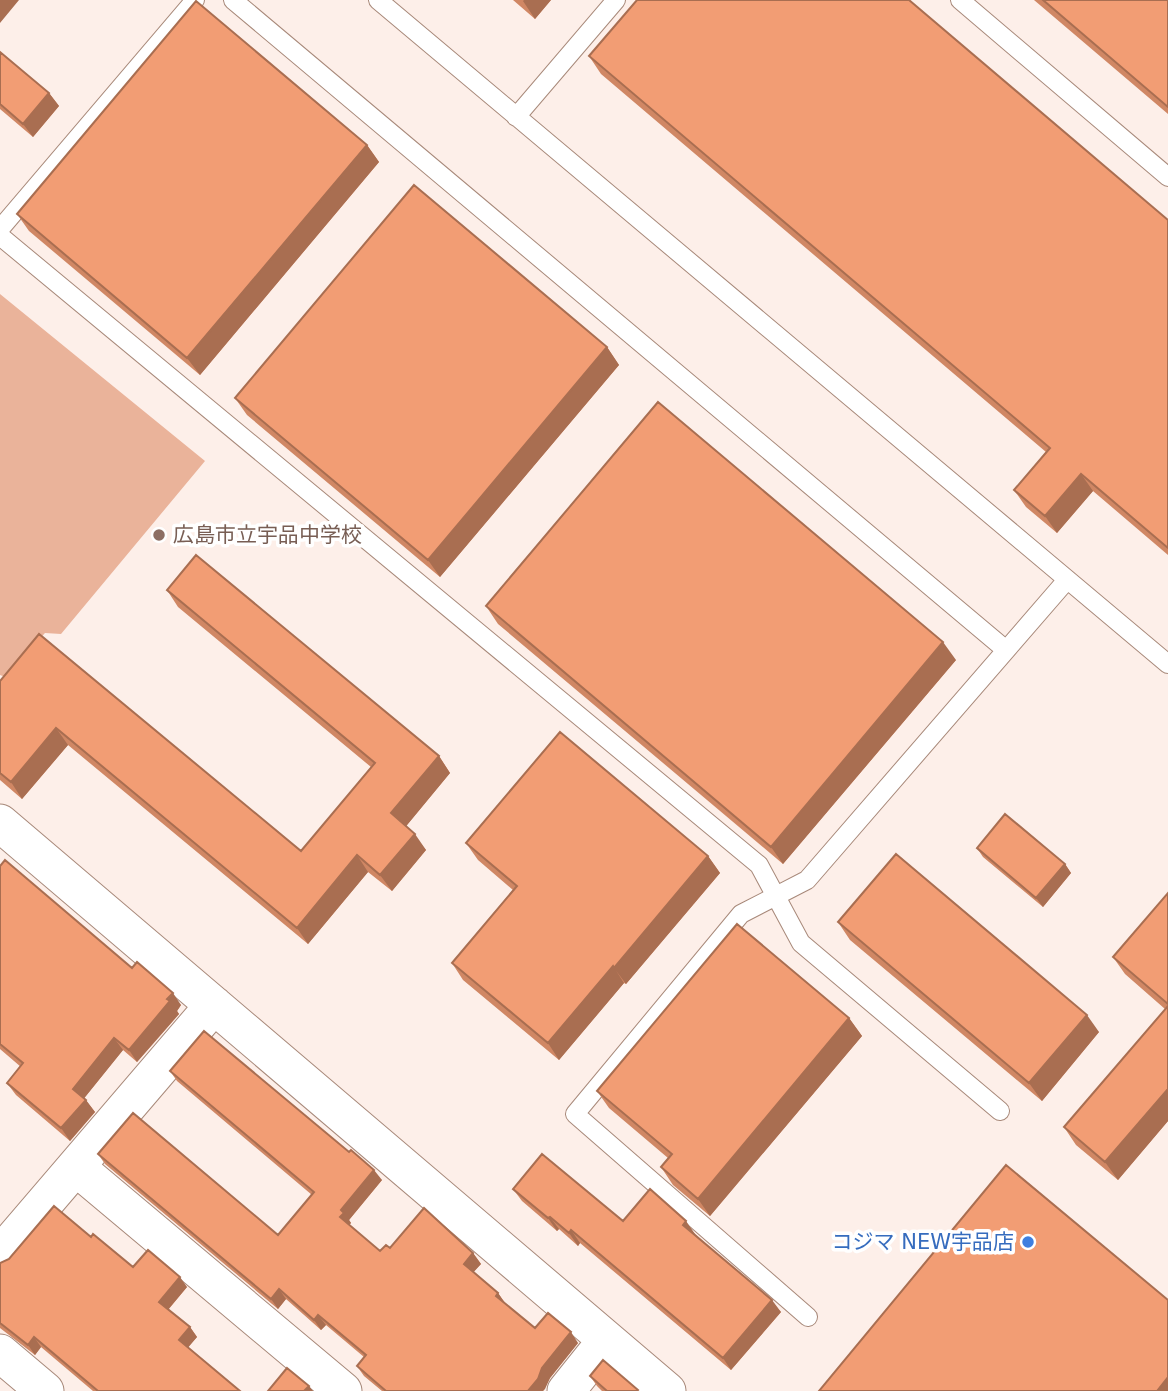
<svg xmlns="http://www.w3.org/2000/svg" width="1168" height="1391" font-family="'DejaVu Sans','Noto Sans JP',sans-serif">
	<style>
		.green { fill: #eab39a }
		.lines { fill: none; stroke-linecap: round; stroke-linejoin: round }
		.service-casing { stroke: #a8897a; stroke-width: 20 }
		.minor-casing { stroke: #a8897a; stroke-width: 39 }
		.service { stroke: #fff; stroke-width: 18 }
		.minor { stroke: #fff; stroke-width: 37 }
		.wall { fill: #d08764 }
		.shaded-wall { fill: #a96e51 }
		.building { fill: #f29d74; stroke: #a96e51; stroke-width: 2 }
		.education-dot { fill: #8d6e63; stroke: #fff; stroke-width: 2.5 }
		.shop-dot { fill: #3f7fe0; stroke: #fff; stroke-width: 2.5 }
		.labels { text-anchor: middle; stroke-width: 7; stroke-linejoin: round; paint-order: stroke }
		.education-label { font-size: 21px; fill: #785e54; stroke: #fff; text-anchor: start }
		.shop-label { font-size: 21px; fill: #366cbe; stroke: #fff; text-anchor: end }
	</style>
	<rect width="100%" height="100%" fill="#fdefe9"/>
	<!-- green -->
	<path class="green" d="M0 294 205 461 61 634 45 633 5 677 0 675Z"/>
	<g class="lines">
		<defs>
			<path id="service" d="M233 0 1006 650
				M378 0 1168 664
				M960 0 1168 177
				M516 117 616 0
				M0 229 195 0
				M0 236 759 865 801 943 1000 1111
				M808 1317 575 1114 741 914 807 880 1066 581"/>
			<path id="minor" d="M0 823 667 1391
				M76 1167 343 1391
				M0 1255 214 1005
				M0 1353 45 1391
				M566 1391 606 1341"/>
		</defs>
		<!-- service casing -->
		<use href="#service" class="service-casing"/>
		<!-- minor casing -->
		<use href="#minor" class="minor-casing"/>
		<!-- service -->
		<use href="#service" class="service"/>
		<!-- minor -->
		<use href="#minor" class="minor"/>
	</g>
	<!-- wall -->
	<path class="wall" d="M513 0H551L535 19Z
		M1034 0H1168V114Z
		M0 52 49 93 59 106 33 137 0 109Z
		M589 56 1168 220V555L1093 491 1057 533 1026 507 1014 490 1046 452 601 74Z
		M367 145 379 162 200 375 29 231 17 214Z
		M607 347 619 365 440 577 247 415 235 398Z
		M167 590 439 756 450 773 406 826 426 850 392 891 368 872 308 944 68 745 22 799 0 780V681L301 851 371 767 178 607Z
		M486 606 956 660 783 864 498 624Z
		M466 843 708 856 720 873 626 984 624 983 559 1060 463 980 452 963 513 890 478 860Z
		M977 848 1065 864 1071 873 1043 907 983 857Z
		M0 866 181 1005 177 1011 179 1014 137 1062 123 1050 84 1098 95 1112 70 1141 16 1095 7 1083 21 1067 0 1049Z
		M1168 893V1121L1118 1180 1076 1145 1064 1127 1165 1009 1125 974 1113 957Z
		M838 922 1099 1032 1042 1101 850 940Z
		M849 1018 862 1036 710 1216 673 1185 661 1167 668 1158 609 1108 597 1091Z
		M170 1071 382 1180 349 1220 351 1223 349 1225 380 1251 390 1248 473 1253 481 1264 473 1272 498 1293 505 1303 535 1328 578 1343 550 1378 543 1391H382L364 1376 357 1366 364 1357 326 1325 321 1330 286 1299 278 1309 105 1164 98 1154 278 1235 312 1195 177 1081Z
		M513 1189 623 1221 695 1234 781 1312 731 1370 580 1243 578 1246 559 1229 557 1231 522 1201Z
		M91 1237 133 1267 187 1287 168 1310 190 1327 197 1337 188 1347 240 1391H93L41 1347 35 1355 0 1328V1263Z
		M590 1376 639 1391H602L597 1386Z"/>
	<!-- shaded-wall -->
	<path class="shaded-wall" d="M0 0H19L0 23Z
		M524 0H551L535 19 523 1Z
		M49 93 59 106 33 137 23 124Z
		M367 145 379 162 200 375 187 358Z
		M607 347 619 365 440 577 428 560Z
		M1081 474 1093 491 1057 533 1045 516Z
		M943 642 956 660 783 864 771 847Z
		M56 728 68 745 22 799 11 782Z
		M439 756 450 773 403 830 391 813Z
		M415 834 426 850 392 891 380 875Z
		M357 855 368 872 308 944 297 928Z
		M708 856 720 873 626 984 614 968Z
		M1065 864 1071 873 1043 907 1036 898Z
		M613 966 624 983 559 1060 548 1043Z
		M173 993 181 1005 177 1011 179 1014 137 1062 129 1050Z
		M1087 1015 1099 1032 1042 1101 1029 1083Z
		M849 1018 862 1036 710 1216 698 1199Z
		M114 1038 123 1050 82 1101 73 1089Z
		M1168 1089V1121L1118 1180 1105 1162Z
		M86 1100 95 1112 70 1141 61 1128Z
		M374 1170 382 1180 349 1220 351 1223 347 1227 340 1217 341 1210Z
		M550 1217 559 1229 557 1231 548 1218Z
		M686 1221 695 1234 692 1237 683 1225Z
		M571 1230 580 1243 578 1246 569 1233Z
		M473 1253 481 1264 471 1275 464 1264Z
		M180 1277 187 1287 166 1312 159 1302Z
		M279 1289 286 1299 278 1309 271 1299Z
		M498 1293 505 1303 496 1296Z
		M772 1300 781 1312 731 1370 723 1358Z
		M318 1315 326 1325 321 1330 314 1320Z
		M190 1327 197 1337 186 1350 179 1340Z
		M571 1332 578 1343 550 1378 545 1389 543 1391H528L542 1368Z
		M34 1337 41 1347 35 1355 28 1345Z
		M1168 1377V1391H1157Z
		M309 1386 313 1391H304Z"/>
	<!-- building -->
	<path class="building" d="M637 0H909L1168 220V548L1081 474 1045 516 1014 490 1050 448 589 56Z
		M1043 0H1168V107Z
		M196 1 367 145 187 358 17 214Z
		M0 52 49 93 23 124 0 104Z
		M414 185 607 347 428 560 235 398Z
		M658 402 943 642 771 847 486 606Z
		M196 555 439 756 391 813 415 834 380 875 357 855 297 928 56 728 11 782 0 773V681L39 634 301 851 375 763 167 590Z
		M560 732 708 856 614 968 613 966 548 1043 452 963 517 886 466 843Z
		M1005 814 1065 864 1036 898 977 848Z
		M896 854 1087 1015 1029 1083 838 922Z
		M5 860 132 968 137 962 173 993 167 999 170 1001 129 1050 114 1038 73 1089 86 1100 61 1128 7 1083 23 1063 0 1044V866Z
		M1168 893V1004L1113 957Z
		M737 924 849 1018 698 1199 661 1167 672 1154 597 1091Z
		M1168 1006V1089L1105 1162 1064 1127Z
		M204 1031 349 1152 351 1150 374 1170 341 1210 344 1213 340 1217 380 1251 386 1245 390 1248 424 1208 473 1253 464 1264 498 1293 496 1296 535 1328 548 1313 571 1332 542 1368 538 1379 528 1391H386L357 1366 366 1355 318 1315 314 1320 279 1289 271 1299 98 1154 133 1113 278 1235 314 1192 170 1071Z
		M542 1154 623 1221 650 1189 686 1221 683 1225 772 1300 723 1358 571 1230 569 1233 550 1217 548 1218 513 1189Z
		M1006 1165 1168 1300V1377L1157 1391H819Z
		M54 1206 91 1237 93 1234 133 1267 148 1250 180 1277 159 1302 190 1327 179 1340 240 1391H98L34 1337 28 1345 0 1323V1263L9 1259Z
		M603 1360 638 1390 637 1391H607L590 1376Z
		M287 1368 309 1386 304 1391H268Z"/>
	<!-- markers -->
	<circle class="education-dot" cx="159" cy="535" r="7"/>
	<circle class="shop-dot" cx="1028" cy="1242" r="7"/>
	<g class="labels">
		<!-- education labels -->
		<g class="education-label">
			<text x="173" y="542">広島市立宇品中学校</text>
		</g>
		<!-- shop labels -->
		<g class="shop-label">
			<text x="1014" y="1249">コジマ NEW宇品店</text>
		</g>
	</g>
</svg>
